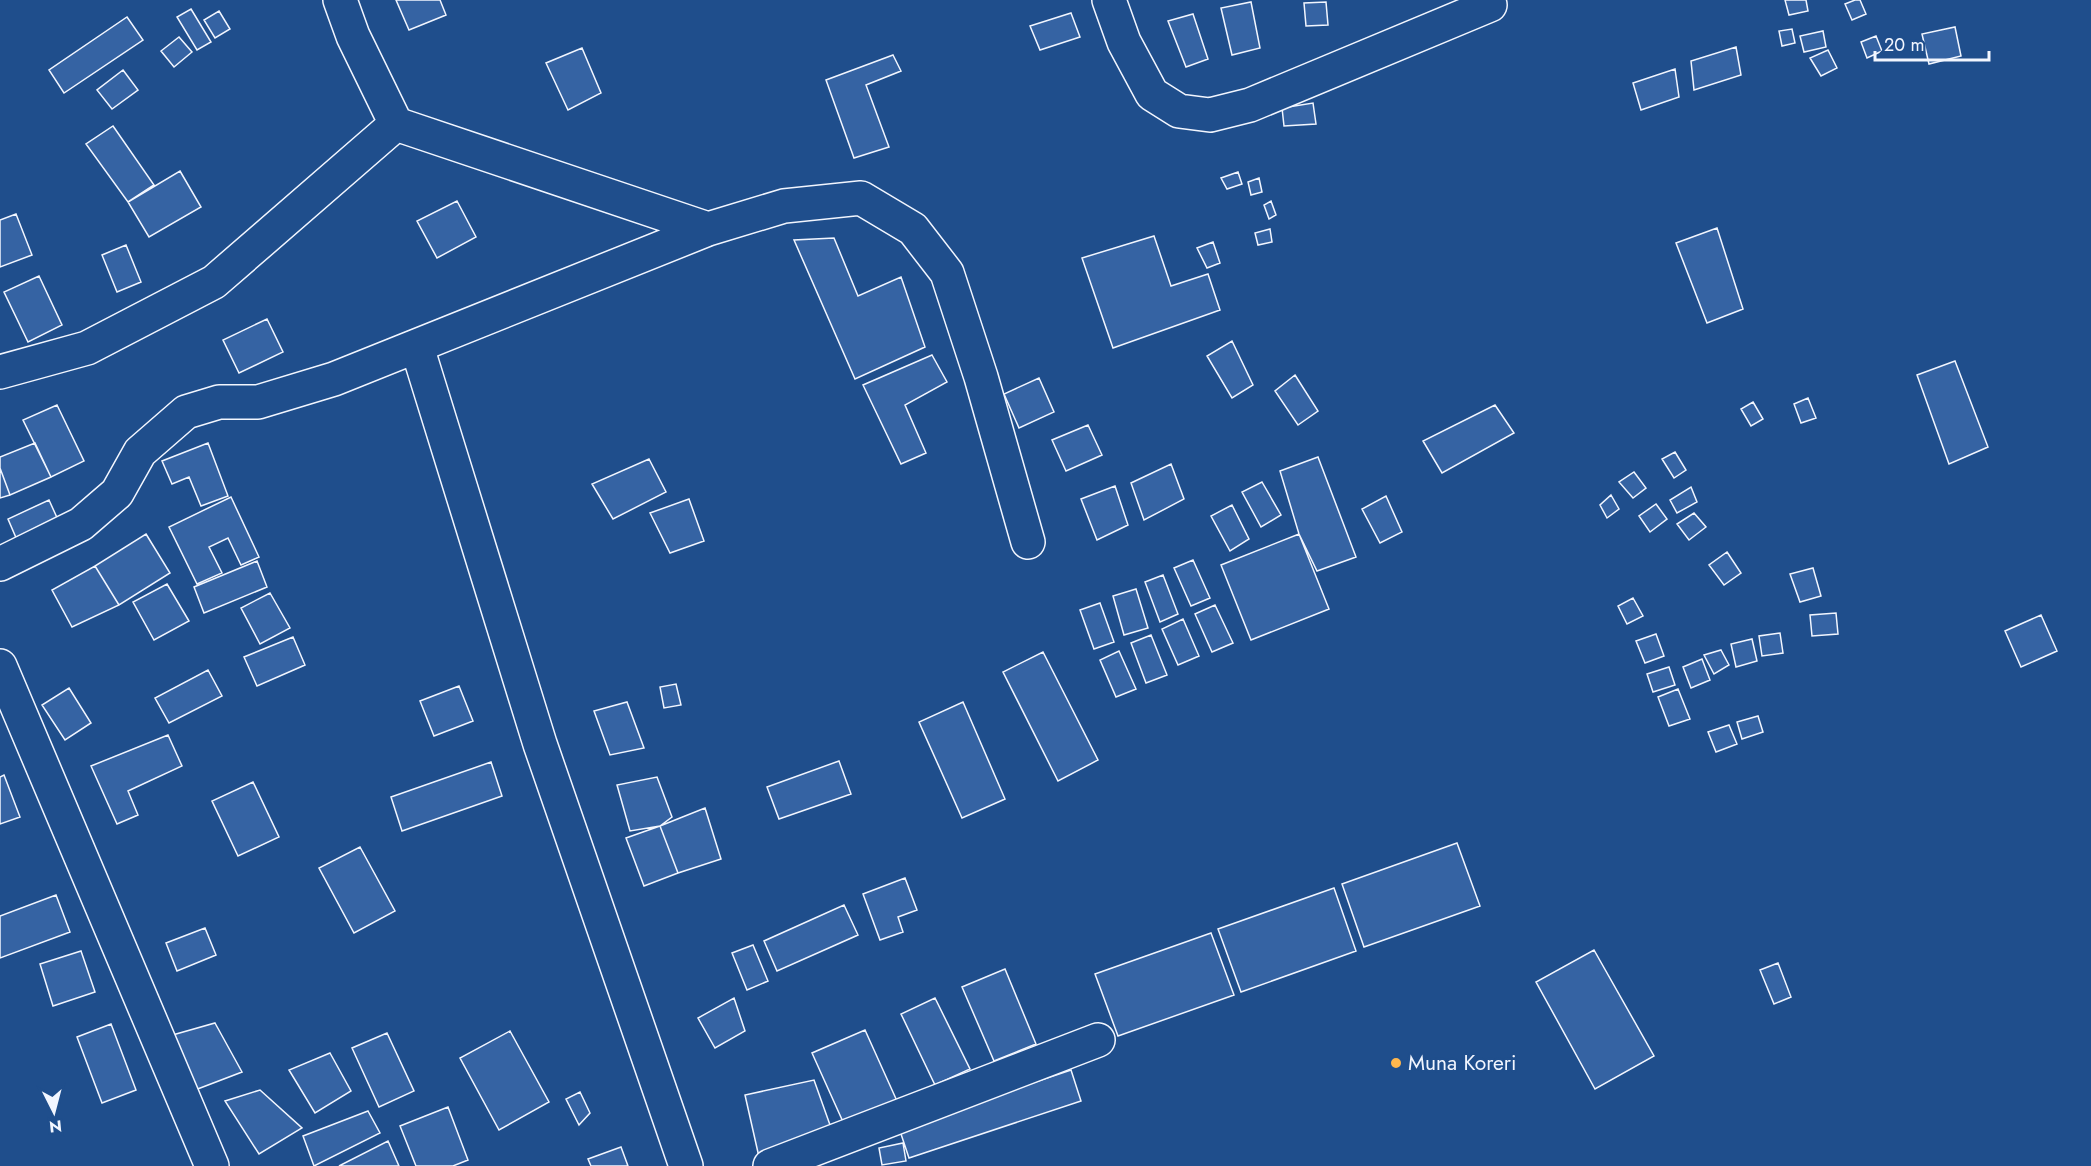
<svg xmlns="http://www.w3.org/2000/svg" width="2091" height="1166" font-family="Jost,sans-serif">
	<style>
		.building { fill: #3563a3; stroke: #f2f6ff; stroke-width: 1.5 }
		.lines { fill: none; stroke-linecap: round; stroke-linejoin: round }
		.minor-casing { stroke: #f2f6ff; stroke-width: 36 }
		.minor { stroke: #1f4e8c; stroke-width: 33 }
		.poi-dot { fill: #ffb74d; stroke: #1f4e8c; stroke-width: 2 }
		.labels { text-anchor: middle; stroke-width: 4.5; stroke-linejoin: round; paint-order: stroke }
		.poi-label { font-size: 21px; fill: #f2f6ff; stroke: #1f4e8c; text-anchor: start }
	</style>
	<rect width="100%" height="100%" fill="#1f4e8c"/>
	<!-- building -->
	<path class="building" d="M396 0H440L446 15 409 30Z
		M1785 0H1806L1808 11 1789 15Z
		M1855 0H1860L1866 14 1852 20 1845 4Z
		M1251 2 1260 48 1232 55 1221 8Z
		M1326 2 1328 25 1306 26 1304 3Z
		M191 9 211 42 197 50 177 17Z
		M219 11 230 29 215 38 204 20Z
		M1071 13 1080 37 1040 50 1030 26Z
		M1193 14 1208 59 1186 67 1168 21Z
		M127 17 143 40 64 93 49 70Z
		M1955 27 1961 56 1929 64 1922 34Z
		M1792 29 1795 43 1782 46 1779 31Z
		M1823 31 1826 47 1804 52 1800 36Z
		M1876 36 1882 51 1867 58 1861 42Z
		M179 37 192 52 174 67 161 51Z
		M1736 47 1741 75 1694 90 1691 61Z
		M582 48 601 93 568 110 546 63Z
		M1828 50 1837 68 1821 76 1810 58Z
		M893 55 901 71 866 85 889 147 854 158 826 80Z
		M1675 69 1679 97 1641 110 1633 83Z
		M123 70 138 90 112 109 97 90Z
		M1313 103 1316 124 1284 126 1282 108Z
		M113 126 154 185 128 202 86 144Z
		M180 171 201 207 149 237 128 202Z
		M1238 172 1242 184 1227 189 1221 178Z
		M1259 178 1262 192 1251 195 1248 182Z
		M457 201 476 237 437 258 417 221Z
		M1271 201 1276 215 1269 219 1264 205Z
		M16 214 32 255 0 267V220Z
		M1717 228 1743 309 1707 323 1676 243Z
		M1270 229 1272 242 1258 245 1255 233Z
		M1154 236 1171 286 1208 274 1220 310 1113 348 1082 258Z
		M834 238 858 296 901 277 925 347 855 379 794 240Z
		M1213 242 1220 263 1207 268 1197 248Z
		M126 245 141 282 117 292 102 255Z
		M39 276 62 325 28 342 4 292Z
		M267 319 283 352 239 373 223 340Z
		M1232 341 1253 385 1232 398 1207 356Z
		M932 355 947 382 905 405 926 453 901 464 863 385Z
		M1955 361 1988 447 1949 464 1917 375Z
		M1295 375 1318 411 1298 425 1275 391Z
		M1039 378 1054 412 1019 428 1004 394Z
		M1808 398 1816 418 1801 423 1794 404Z
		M1753 402 1763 419 1751 426 1741 409Z
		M57 405 84 461 51 477 23 420Z
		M1495 405 1514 433 1442 473 1423 441Z
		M1088 425 1102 455 1066 471 1052 440Z
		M35 443 51 477 10 495 0 468V457Z
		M208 443 228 496 201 506 189 477 172 484 162 461Z
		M1675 452 1686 470 1674 478 1662 459Z
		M1318 457 1356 557 1317 571 1299 534 1280 471Z
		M649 459 666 492 613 519 592 484Z
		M1171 464 1184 499 1144 520 1131 483Z
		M0 468 10 495 0 498Z
		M1634 472 1646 488 1633 498 1619 482Z
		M1262 482 1281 515 1261 527 1242 492Z
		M1115 486 1128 525 1097 540 1081 499Z
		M1691 487 1697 502 1677 513 1670 500Z
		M1611 495 1619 509 1607 518 1600 505Z
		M1386 496 1402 532 1380 543 1362 509Z
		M231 497 259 557 241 565 228 538 209 547 222 573 197 584 169 527Z
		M689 499 704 541 670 553 650 513Z
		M49 500 59 522 17 540 8 519Z
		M1656 504 1667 519 1650 532 1639 516Z
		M1232 505 1249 539 1230 551 1211 516Z
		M1694 513 1706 527 1689 540 1677 524Z
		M146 534 170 573 119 605 95 566Z
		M1299 534 1329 609 1251 640 1221 565Z
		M1727 552 1741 573 1724 585 1709 565Z
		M1193 560 1210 598 1191 606 1174 568Z
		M257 561 267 587 204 613 194 587Z
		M95 566 119 605 72 627 52 590Z
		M1813 568 1821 596 1800 602 1790 574Z
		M1163 575 1178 614 1160 622 1145 582Z
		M167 584 189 621 154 640 133 602Z
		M1136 589 1148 628 1124 635 1113 596Z
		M270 593 290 628 260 644 241 608Z
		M1633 598 1643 616 1627 624 1618 606Z
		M1100 603 1114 642 1094 649 1080 610Z
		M1215 605 1233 643 1212 652 1195 614Z
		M1836 613 1838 634 1812 636 1810 615Z
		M2041 615 2057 651 2021 667 2005 631Z
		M1183 619 1199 656 1178 665 1162 629Z
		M1780 633 1783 653 1762 656 1759 636Z
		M1656 634 1664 656 1645 663 1636 641Z
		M1151 635 1167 675 1146 683 1131 643Z
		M293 637 305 665 257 686 244 657Z
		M1752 639 1757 661 1736 667 1731 644Z
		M1721 650 1729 665 1714 674 1704 655Z
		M1119 651 1136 689 1116 697 1100 660Z
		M1043 652 1098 760 1058 781 1003 672Z
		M1702 659 1710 680 1691 688 1683 667Z
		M1669 667 1675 685 1653 692 1647 674Z
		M208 670 222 696 169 723 155 698Z
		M676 684 681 705 664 708 660 687Z
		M459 686 473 721 434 736 420 701Z
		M69 688 91 723 65 740 42 705Z
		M1678 689 1690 719 1669 726 1658 697Z
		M627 702 644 748 610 755 594 711Z
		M963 702 1005 799 962 818 919 722Z
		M1758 716 1763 732 1742 739 1737 722Z
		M1729 725 1737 744 1716 752 1708 732Z
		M168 735 182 766 128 791 138 815 117 824 91 766Z
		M839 761 851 794 779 819 767 787Z
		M491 762 502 796 402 831 391 797Z
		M4 775 20 817 0 824V777Z
		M657 777 672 817 660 826 630 831 617 785Z
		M253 782 279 837 238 856 212 801Z
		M705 808 721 859 678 873 660 826Z
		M660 826 678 873 644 886 626 838Z
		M1457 843 1480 906 1364 947 1342 884Z
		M360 847 395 911 354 933 319 868Z
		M905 878 917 910 898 917 903 932 880 940 863 894Z
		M1334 888 1356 951 1241 992 1218 929Z
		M56 895 70 932 0 958V916Z
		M844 905 858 935 777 971 764 941Z
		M205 928 216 955 177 971 166 943Z
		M1211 933 1234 995 1118 1036 1095 974Z
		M753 945 768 981 747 990 732 953Z
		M1594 950 1654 1056 1595 1089 1536 982Z
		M81 951 95 992 53 1006 40 964Z
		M1778 963 1791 997 1774 1004 1760 970Z
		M1005 969 1036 1044 994 1061 962 987Z
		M734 998 745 1031 715 1048 698 1018Z
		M935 998 970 1069 935 1085 901 1014Z
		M215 1023 242 1072 195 1090 169 1036Z
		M111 1024 136 1090 102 1103 77 1037Z
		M865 1030 897 1101 844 1124 812 1053Z
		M510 1031 549 1102 499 1130 460 1058Z
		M387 1033 414 1091 379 1107 352 1048Z
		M330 1053 351 1091 315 1113 289 1070Z
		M1071 1070 1081 1101 909 1158 899 1128Z
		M814 1080 835 1139 759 1157 745 1095Z
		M260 1090 302 1128 259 1154 225 1101Z
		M580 1092 590 1113 579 1125 566 1099Z
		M448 1107 468 1160 453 1166H416L400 1126Z
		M368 1111 380 1133 314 1166 303 1136Z
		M388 1141 399 1166H339Z
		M903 1143 906 1161 882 1165 879 1148Z
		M621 1147 628 1166H591L588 1159Z"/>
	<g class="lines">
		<defs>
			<path id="minor" d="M340 0 353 36 396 124 708 229
				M1109 0 1124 42 1152 94 1179 111 1210 115 1250 105 1490 5
				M417 347 540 744 686 1166
				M0 372 87 348 214 282 396 124
				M0 564 81 524 117 493 140 452 186 412 219 402H258L334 379 708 229 784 206 861 198 913 229 947 273 981 377 1028 542
				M0 666 212 1166
				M770 1166 1098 1040"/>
		</defs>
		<!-- minor casing -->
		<use href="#minor" class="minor-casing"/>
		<!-- minor -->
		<use href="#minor" class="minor"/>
	</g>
	<!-- markers -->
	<circle class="poi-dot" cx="1396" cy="1063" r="6"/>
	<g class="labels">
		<!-- poi labels -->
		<g class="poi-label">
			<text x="1408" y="1070">Muna Koreri</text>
		</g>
	</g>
	<!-- north arrow -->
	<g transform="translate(54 1112) rotate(174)" stroke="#1f4e8c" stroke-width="4.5" paint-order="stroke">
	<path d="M0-4.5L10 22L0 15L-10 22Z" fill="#f2f6ff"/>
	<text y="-9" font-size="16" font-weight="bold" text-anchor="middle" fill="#f2f6ff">N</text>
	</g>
	<!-- scale -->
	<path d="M1875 51v9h114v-9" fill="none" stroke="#f2f6ff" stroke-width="3"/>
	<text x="1884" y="51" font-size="18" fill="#f2f6ff" stroke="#1f4e8c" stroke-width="4.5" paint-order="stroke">20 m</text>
</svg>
